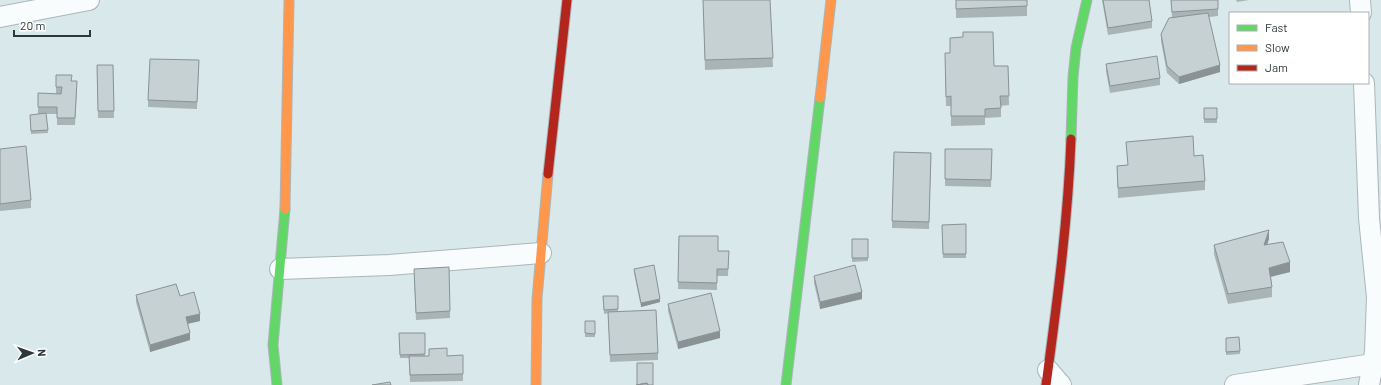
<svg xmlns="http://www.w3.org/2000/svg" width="1381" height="385" font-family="Barlow,sans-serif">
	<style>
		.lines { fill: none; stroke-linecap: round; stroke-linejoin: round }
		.street-casing { stroke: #abb6b9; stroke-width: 22 }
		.fast-casing { stroke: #abb6b9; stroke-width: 11 }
		.slow-casing { stroke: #abb6b9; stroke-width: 11 }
		.jam-casing { stroke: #abb6b9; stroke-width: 11 }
		.street { stroke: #f9fcfc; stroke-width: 20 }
		.fast { stroke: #63d668; stroke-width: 9 }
		.slow { stroke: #ff974d; stroke-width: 9 }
		.jam { stroke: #b3261e; stroke-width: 9 }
		.wall { fill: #a9b4b5 }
		.shaded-wall { fill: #8a9294 }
		.building { fill: #c5d1d3; stroke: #8a9294 }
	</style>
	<rect width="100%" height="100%" fill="#d9e8eb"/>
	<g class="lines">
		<defs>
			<path id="street" d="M1360 0 1361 13
				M0 17 89 0
				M1364 83 1369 218 1377 297 1375 352 1369 385
				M280 269 389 265 541 253
				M1048 370 1061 385
				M1235 385 1373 364"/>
			<path id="fast" d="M1071 139 1073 77 1076 48 1087 0
				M277 385 273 345 285 209
				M786 385 820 98"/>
			<path id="slow" d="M820 98 831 0
				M285 209 289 0
				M536 385 537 299 548 174"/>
			<path id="jam" d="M548 174 567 0
				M1046 385C1057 303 1068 221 1071 139"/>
		</defs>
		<!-- street casing -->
		<use href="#street" class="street-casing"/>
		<!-- fast casing -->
		<use href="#fast" class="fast-casing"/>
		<!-- slow casing -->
		<use href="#slow" class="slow-casing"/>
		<!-- jam casing -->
		<use href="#jam" class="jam-casing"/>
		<!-- street -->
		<use href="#street" class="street"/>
		<!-- fast -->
		<use href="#fast" class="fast"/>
		<!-- slow -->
		<use href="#slow" class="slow"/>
		<!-- jam -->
		<use href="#jam" class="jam"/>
	</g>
	<!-- wall -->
	<path class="wall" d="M703 0H770L773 67 705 70Z
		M956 0H1027V16L956 18Z
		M1102 0H1149L1152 21V28L1108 35Z
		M1171 0H1218V16L1209 17 1220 72 1179 84 1167 73 1161 41V34L1172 18Z
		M1236 0H1249L1237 2Z
		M950 38 994 66H1008L1009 105 1001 106V117L985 118V125L951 126V106H946L945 53H950Z
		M199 60 197 109 148 107V100Z
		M1106 64 1160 78V85L1110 93 1106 71Z
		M97 65H113L114 118H98Z
		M56 75 72 81 77 88 75 125H57V114H46L48 133 31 134 30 115 41 114H38V93L56 94Z
		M1204 108H1217V123H1204Z
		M1126 142 1194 156 1205 181V190L1118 198 1117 166 1128 165Z
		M0 149 31 200V208L0 211Z
		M945 149H992L991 187 945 186Z
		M931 153 929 229 892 228V221Z
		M942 225 966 254V258H943Z
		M679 236 718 251H729L728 276H717V290L678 289Z
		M852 239H868V261L852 262Z
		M1269 239 1267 244 1290 272 1271 277 1272 287V297L1228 304 1214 254V245Z
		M634 269 660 302 641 307 634 273Z
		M414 276 450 311V318L416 320Z
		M814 276 862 299 820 309 814 283Z
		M136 295 180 296 200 321 188 324 190 340 150 352 136 302Z
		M603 296H618V312L658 353V360L610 362 608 313 604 314Z
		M668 304 720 338 678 349 668 311Z
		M585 321H595V337H585Z
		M399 333H425V356H429V349L447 356 463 355V381L410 382 409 358H400Z
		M1239 337 1240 354 1226 355V338Z"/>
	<!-- shaded-wall -->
	<path class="shaded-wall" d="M1220 65V72L1179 84V77Z
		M1269 230V239L1264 254V245Z
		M1290 262V272L1269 277V268Z
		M862 292V299L820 309V302Z
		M660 299V302L641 307V303Z
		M200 314V321L186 324V317Z
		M720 331V338L678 349V342Z
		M190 333V340L150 352V345Z"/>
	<!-- building -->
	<path class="building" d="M703 0H770L773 58 705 60Z
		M956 0H1027V6L956 9Z
		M1103 0H1149L1152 21 1108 28Z
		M1171 0H1218V9L1172 12Z
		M1208 13 1220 65 1179 77 1167 66 1161 34 1169 18Z
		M963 32H993L994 66H1008L1009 96H1000L1001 108 985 109V116H951V96L946 97 945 53H950V38L963 37Z
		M1157 56 1160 78 1110 86 1106 64Z
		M150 59 199 60 197 102 148 100Z
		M97 65H113L114 111H98Z
		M56 75H72L71 81H77L75 118H57V107H38V93L61 94 62 87H56Z
		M1204 108H1217V119H1204Z
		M46 113 48 130 31 131 30 115Z
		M1193 136 1194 156 1203 155 1205 181 1118 188 1117 166 1128 165 1126 142Z
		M26 146 31 200 0 204V149Z
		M945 149H992L991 180 945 179Z
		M894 152 931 153 929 222 892 221Z
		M966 224V254H943L942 225Z
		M1269 230 1264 245 1283 242 1290 262 1269 268 1272 287 1228 294 1214 245Z
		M679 236H718V251H729L728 269H717V283L678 282Z
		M852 239H868V258H852Z
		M654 265 660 299 641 303 634 269Z
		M855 265 862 292 820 302 814 276Z
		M449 267 450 311 416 313 414 269Z
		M176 284 180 296 194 292 200 314 186 317 190 333 150 345 136 295Z
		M711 293 720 331 678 342 668 304Z
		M603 296H618V309L604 310Z
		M656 310 658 353 610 355 608 312Z
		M585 321H595V334L585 333Z
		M399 333H425V354L400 355Z
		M1239 337 1240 351 1226 352V338Z
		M447 348V356L463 355V374L410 375 409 356H429V349Z
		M637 363H653V385H648L647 383 637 385Z
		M390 382 391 385H372Z
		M647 383 648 385H636Z"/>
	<!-- legend -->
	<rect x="1229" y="12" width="140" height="72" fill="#ffffff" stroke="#abafb0"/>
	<rect x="1237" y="25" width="20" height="6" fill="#63d668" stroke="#abafb0"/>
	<text x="1265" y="32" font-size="12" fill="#2e383a">Fast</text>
	<rect x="1237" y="45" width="20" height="6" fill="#ff974d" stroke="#abafb0"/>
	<text x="1265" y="52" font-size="12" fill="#2e383a">Slow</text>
	<rect x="1237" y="65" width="20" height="6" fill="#b3261e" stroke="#abafb0"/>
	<text x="1265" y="72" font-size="12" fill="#2e383a">Jam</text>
	<!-- north arrow -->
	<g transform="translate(32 353) rotate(88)" stroke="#ffffff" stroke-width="3" paint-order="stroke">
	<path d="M0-3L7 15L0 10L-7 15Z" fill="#2e383a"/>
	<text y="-6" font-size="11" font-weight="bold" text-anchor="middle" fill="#2e383a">N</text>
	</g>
	<!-- scale -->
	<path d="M14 30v6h76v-6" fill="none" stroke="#2e383a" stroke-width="2"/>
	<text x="20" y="30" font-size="12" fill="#2e383a" stroke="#ffffff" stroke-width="3" paint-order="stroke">20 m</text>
</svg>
